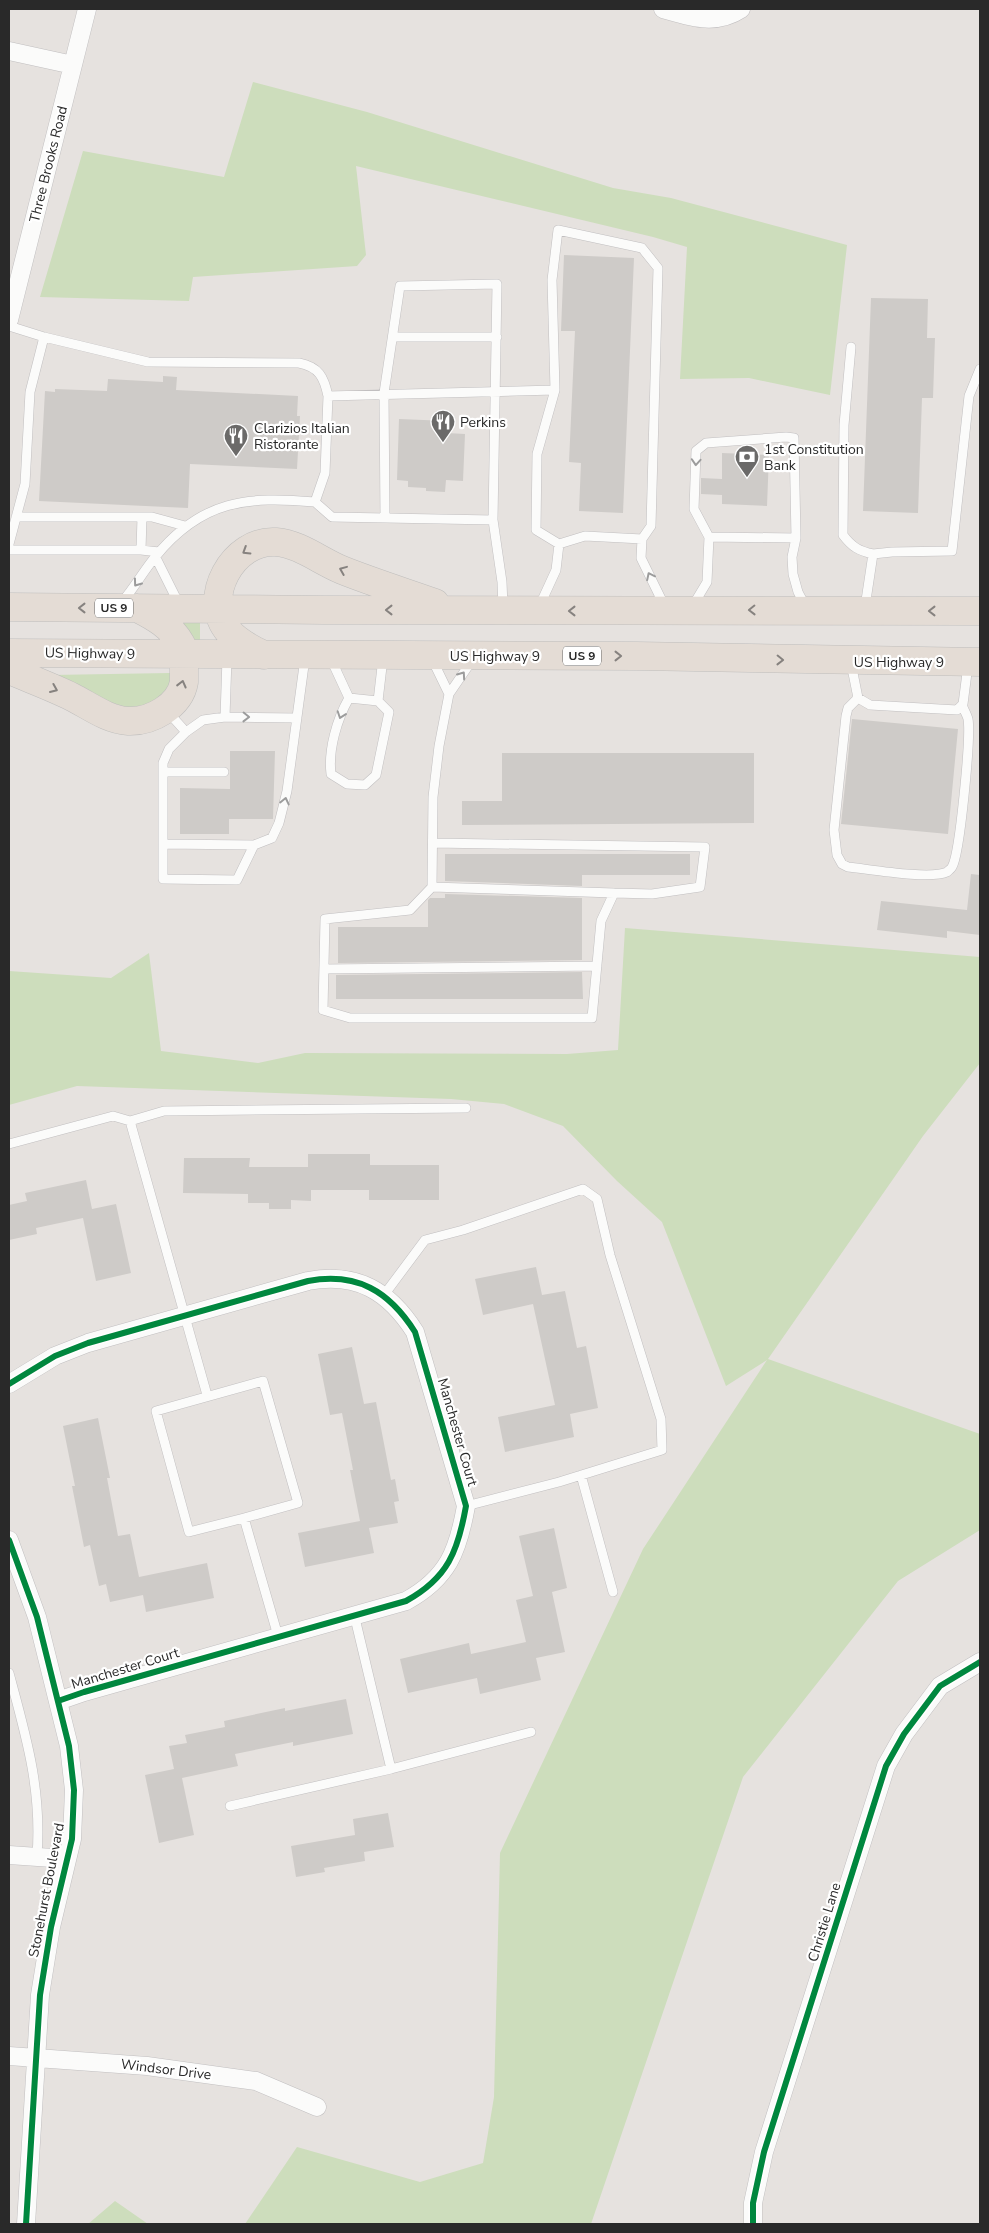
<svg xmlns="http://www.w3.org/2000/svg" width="989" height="2233" font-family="'Nunito Sans',sans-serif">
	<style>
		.green { fill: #cdddbc }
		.building { fill: #cecbc8 }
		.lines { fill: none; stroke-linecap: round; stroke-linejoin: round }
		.service-casing { stroke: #c1bfc0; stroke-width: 10 }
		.minor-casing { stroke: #c1bfc0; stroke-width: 19 }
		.trunk-casing { stroke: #bfbebd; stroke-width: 29 }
		.service { stroke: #fbfbfa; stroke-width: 9 }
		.minor { stroke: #fbfbfa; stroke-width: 18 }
		.trunk { stroke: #e4dcd5; stroke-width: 28 }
		.cycleway-casing { stroke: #fff; stroke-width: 9 }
		.cycleway { stroke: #00873e; stroke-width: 6 }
		.oneway { stroke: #9c9c9c }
		.oneway2 { stroke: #86827f }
		.labels { text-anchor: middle; stroke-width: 4.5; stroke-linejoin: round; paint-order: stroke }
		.shield { fill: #fff; stroke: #696969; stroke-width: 1 }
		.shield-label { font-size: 12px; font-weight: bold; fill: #292929 }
		.street-label { font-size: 14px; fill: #292929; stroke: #fff }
		.poi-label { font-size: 14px; fill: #292929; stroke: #fff; text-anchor: start }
	</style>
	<rect width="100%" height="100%" fill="#e6e2df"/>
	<!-- green -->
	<path class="green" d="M253 82 367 112 613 188 671 198 847 245 830 395 749 378 680 379 687 247 653 237 356 166 366 255 357 266 193 277 189 301 40 297 83 151 224 177Z
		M200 621V643H195L183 623V622Z
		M170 673 174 675C163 705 152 704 125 712L51 675Z
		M625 928 980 957V1063L923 1136 768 1359 980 1434V1530L898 1581 743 1777 591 2224H245L297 2147 420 2182 483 2163 494 2097 500 1853 643 1549 767 1360 726 1386 662 1222 617 1181 563 1126 504 1104 451 1099 77 1086 9 1105V971L111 978 149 953 161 1051 258 1063 305 1053 567 1054 618 1050Z
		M115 2201 148 2224H88Z"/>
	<!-- building -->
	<path class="building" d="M564 255 634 258 623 513 579 511 581 463 569 462 575 331H561Z
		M871 298 928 299 927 338H935L933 398H922L918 513 863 511Z
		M163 376 177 377 176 390 298 396 297 416H300L297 469 190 464 188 508 39 501 45 391 55 392V389L107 391 108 379 163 382Z
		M399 419 448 421 447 433 465 434 463 481 446 480 445 492 426 491V488L408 487V481L397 480Z
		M722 453 769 455 767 506 722 504V495L701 494V478L722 479Z
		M852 719 958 729 948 834 841 824Z
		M230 751H275L273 819H229V834H180V788L230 789Z
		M502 753H754V823L462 825V801H502Z
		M445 854H690V875H582V886L445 881Z
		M971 874 980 875V935L947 931V938L877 930 881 901 967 910Z
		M445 894 582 898V960L338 963V927H428V900L430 898H445Z
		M582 972 583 999H336V975Z
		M308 1154H370V1165H439V1200H369V1190H311V1201L291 1200V1209H269V1203H248V1194L183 1193 184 1158H250L249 1167H308Z
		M86 1180 92 1209 116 1204 131 1273 96 1281 83 1218 36 1228 37 1234 9 1240V1205L27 1201 25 1193Z
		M536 1267 542 1295 565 1291 577 1348 586 1346 598 1408 570 1414 574 1437 505 1452 498 1417 555 1405 533 1304 483 1315 475 1279Z
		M352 1347 364 1404 376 1402 391 1480 395 1479 399 1501 394 1502 398 1523 369 1528 374 1553 305 1567 298 1533 360 1521 350 1470H353L342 1413 330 1415 318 1354Z
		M98 1418 110 1478H107L118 1536 130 1534 139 1577 207 1563 214 1598 146 1612 143 1595 110 1602 106 1584 99 1586 90 1545 84 1547 72 1486H75L63 1426Z
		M554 1528 567 1588 552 1592 565 1652 536 1658 541 1680 480 1694 477 1678 408 1693 400 1659 469 1643 471 1654 526 1642 516 1600 533 1596 519 1536Z
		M346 1699 353 1734 293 1746V1742L235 1754 238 1766 182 1778 194 1835 159 1843 145 1775 174 1769 169 1746 187 1743 185 1735 225 1727 224 1721 285 1708V1711Z
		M388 1813 394 1847 364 1852 365 1861 324 1868 325 1872 296 1877 291 1846 355 1835 353 1819Z"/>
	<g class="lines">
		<defs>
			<path id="service" d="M9 326 44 337 148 362 299 363C319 367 324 377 328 396L555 390 552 280 558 230 642 248 658 268 651 526 642 539 641 558 665 607
				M393 337H497
				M851 347 844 425 843 535C852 547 859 551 873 554
				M555 390 537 454 536 530 559 544 585 536 642 539
				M315 502 332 517 493 520 502 582 503 607
				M16 517H152L185 526
				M385 518 384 393 400 286 497 284 493 520
				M709 537 796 538
				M9 544 25 484 30 392 44 337
				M9 550H141L159 552
				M141 550 142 517
				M155 556 180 606
				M122 602C135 587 144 570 156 556 202 500 247 496 315 502L325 473 328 396
				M539 607 556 570 559 544
				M692 607 707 582 709 537 694 509 696 451 706 443 786 437 794 438 796 538 792 557 793 574 798 592 806 607
				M865 607 873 554 892 552 952 551 969 396 980 369
				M330 657 349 698C337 719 328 750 331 774L347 784 365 785 376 775 389 712 378 701 383 658
				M227 658 225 717 297 718
				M432 659 449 694
				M851 663 858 698 870 705 957 710 963 704 968 665
				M349 698 378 701
				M858 698 848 708 846 716 834 830 837 855 842 864 848 867C868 869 930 880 947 872 948 871 952 868 952 867 960 854 971 736 968 719 967 715 964 710 962 705
				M167 711 186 732 169 749 163 763V879L237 880 254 845
				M186 732 203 720 225 717
				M163 772H224
				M433 843 705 847 700 887 652 894 614 893 601 921 592 1018H350L323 1010 325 919 410 910 432 887 433 797 439 746 449 694 473 659
				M163 844 254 845 272 838 279 823 287 791 305 658
				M432 887 614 893
				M324 969 597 966
				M130 1121 207 1395
				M9 1144 113 1116 130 1121 164 1111 466 1108
				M384 1295 425 1240 463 1230 583 1189 597 1199 610 1255 661 1419 662 1450 559 1482 466 1506
				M581 1475 613 1592
				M244 1518 298 1503 263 1381 156 1411 189 1532 244 1518 278 1636
				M354 1614 391 1769
				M9 1673C26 1736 42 1789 37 1856
				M230 1806 391 1769 531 1732"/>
			<path id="minor" d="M663 9C691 17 715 26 741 9
				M9 51 73 65
				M9 320 87 9
				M9 1384 55 1356 88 1343 308 1281C357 1272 389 1291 415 1332L466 1506C458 1551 448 1578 406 1601L84 1692 58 1701
				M9 1540 37 1617 69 1746 74 1790 72 1839 51 1927 40 1995 26 2224
				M9 1855 67 1859
				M9 2056 147 2066 256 2081 317 2107
				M753 2224V2203L764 2152 886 1766 904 1734 940 1686 980 1662"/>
			<path id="trunk" d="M9 607 324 610 980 611
				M9 653 637 656 980 662
				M264 655C251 649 239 643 229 632 200 599 233 539 276 542 300 544 320 561 342 570 372 582 404 592 435 603
				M9 670C30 679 52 687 72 697 90 706 108 720 128 721 151 722 180 706 184 682 184 677 184 672 184 667 184 659 184 652 181 644 171 626 155 617 137 608"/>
		</defs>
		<!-- service casing -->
		<use href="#service" class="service-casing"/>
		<!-- minor casing -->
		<use href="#minor" class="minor-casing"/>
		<!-- trunk casing -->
		<use href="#trunk" class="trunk-casing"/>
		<!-- service -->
		<use href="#service" class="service"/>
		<!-- minor -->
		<use href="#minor" class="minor"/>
		<!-- trunk -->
		<use href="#trunk" class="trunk"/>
		<defs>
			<path id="cycleway" d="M9 1384 55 1356 88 1343 308 1281C357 1272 389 1291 415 1332L466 1506C458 1551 448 1578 406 1601L84 1692 58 1701
				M9 1540 37 1617 69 1746 74 1790 72 1839 51 1927 40 1995 26 2224
				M753 2224V2203L764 2152 886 1766 904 1734 940 1686 980 1662"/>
		</defs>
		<!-- cycleway casing -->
		<use href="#cycleway" class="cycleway-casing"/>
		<!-- cycleway -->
		<use href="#cycleway" class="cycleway"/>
	</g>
	<!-- one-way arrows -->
	<defs><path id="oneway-chevron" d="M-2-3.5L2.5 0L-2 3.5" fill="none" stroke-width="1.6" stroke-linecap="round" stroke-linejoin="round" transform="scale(1.25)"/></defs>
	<g class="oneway">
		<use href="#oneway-chevron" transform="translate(696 462) rotate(94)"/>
		<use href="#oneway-chevron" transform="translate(650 576) rotate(-116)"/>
		<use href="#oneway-chevron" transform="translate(137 583) rotate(126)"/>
		<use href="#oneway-chevron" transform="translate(462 675) rotate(-55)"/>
		<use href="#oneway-chevron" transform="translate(341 715) rotate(109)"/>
		<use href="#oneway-chevron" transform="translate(246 717) rotate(1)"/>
		<use href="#oneway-chevron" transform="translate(285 801) rotate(-77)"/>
	</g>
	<g class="oneway2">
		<use href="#oneway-chevron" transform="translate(246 551) rotate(148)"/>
		<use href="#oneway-chevron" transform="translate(343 570) rotate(-158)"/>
		<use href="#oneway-chevron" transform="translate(82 608) rotate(-180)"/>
		<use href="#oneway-chevron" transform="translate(389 610) rotate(-180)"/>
		<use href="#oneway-chevron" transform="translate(752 610) rotate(179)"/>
		<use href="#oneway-chevron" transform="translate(572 611) rotate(-180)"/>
		<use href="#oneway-chevron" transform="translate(932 611) rotate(-180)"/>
		<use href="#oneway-chevron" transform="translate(618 656)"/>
		<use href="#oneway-chevron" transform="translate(780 660) rotate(1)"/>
		<use href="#oneway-chevron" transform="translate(182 684) rotate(-76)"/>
		<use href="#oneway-chevron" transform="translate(54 689) rotate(23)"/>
	</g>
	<!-- icons -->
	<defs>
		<symbol id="restaurant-pin" viewBox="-11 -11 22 30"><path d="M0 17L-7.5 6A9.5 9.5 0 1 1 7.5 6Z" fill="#6b6a69" stroke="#fff"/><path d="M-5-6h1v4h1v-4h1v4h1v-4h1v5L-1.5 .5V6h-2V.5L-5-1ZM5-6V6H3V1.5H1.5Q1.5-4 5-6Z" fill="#fff"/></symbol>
		<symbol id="bank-pin" viewBox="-11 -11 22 30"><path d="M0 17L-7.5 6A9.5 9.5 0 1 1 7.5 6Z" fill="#6b6a69" stroke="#fff"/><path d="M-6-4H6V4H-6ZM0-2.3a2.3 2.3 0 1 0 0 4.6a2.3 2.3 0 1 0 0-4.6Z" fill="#fff"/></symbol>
	</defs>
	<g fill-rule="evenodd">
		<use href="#restaurant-pin" x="429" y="408" width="28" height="38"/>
		<use href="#restaurant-pin" x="222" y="422" width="28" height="38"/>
		<use href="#bank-pin" x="733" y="443" width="28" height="38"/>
	</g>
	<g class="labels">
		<!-- shield labels -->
		<g class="shield">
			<rect x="95" y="598.5" width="38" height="19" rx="4"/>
			<rect x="563" y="646.5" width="38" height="19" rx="4"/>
		</g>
		<g class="shield-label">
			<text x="114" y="612">US 9</text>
			<text x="582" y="660">US 9</text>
		</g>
		<!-- street labels -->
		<g class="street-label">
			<text transform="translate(48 164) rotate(-76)" y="5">Three Brooks Road</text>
			<text transform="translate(90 653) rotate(1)" y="5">US Highway 9</text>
			<text x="495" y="661">US Highway 9</text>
			<text x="899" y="667">US Highway 9</text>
			<text transform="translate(458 1432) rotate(74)" y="5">Manchester Court</text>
			<text transform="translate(125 1668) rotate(-17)" y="5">Manchester Court</text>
			<text transform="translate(46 1890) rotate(-79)" y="5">Stonehurst Boulevard</text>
			<text transform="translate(824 1922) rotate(-73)" y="5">Christie Lane</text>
			<text transform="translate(166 2069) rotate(7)" y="5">Windsor Drive</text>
		</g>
		<!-- poi labels -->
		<g class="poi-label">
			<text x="460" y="427">Perkins</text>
			<text x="254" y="433">Clarizios Italian<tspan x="254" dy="16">Ristorante</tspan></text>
			<text x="764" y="454">1st Constitution<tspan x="764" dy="16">Bank</tspan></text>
		</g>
	</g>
	<!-- border -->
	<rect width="989" height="2233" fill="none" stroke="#292929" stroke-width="20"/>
</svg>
